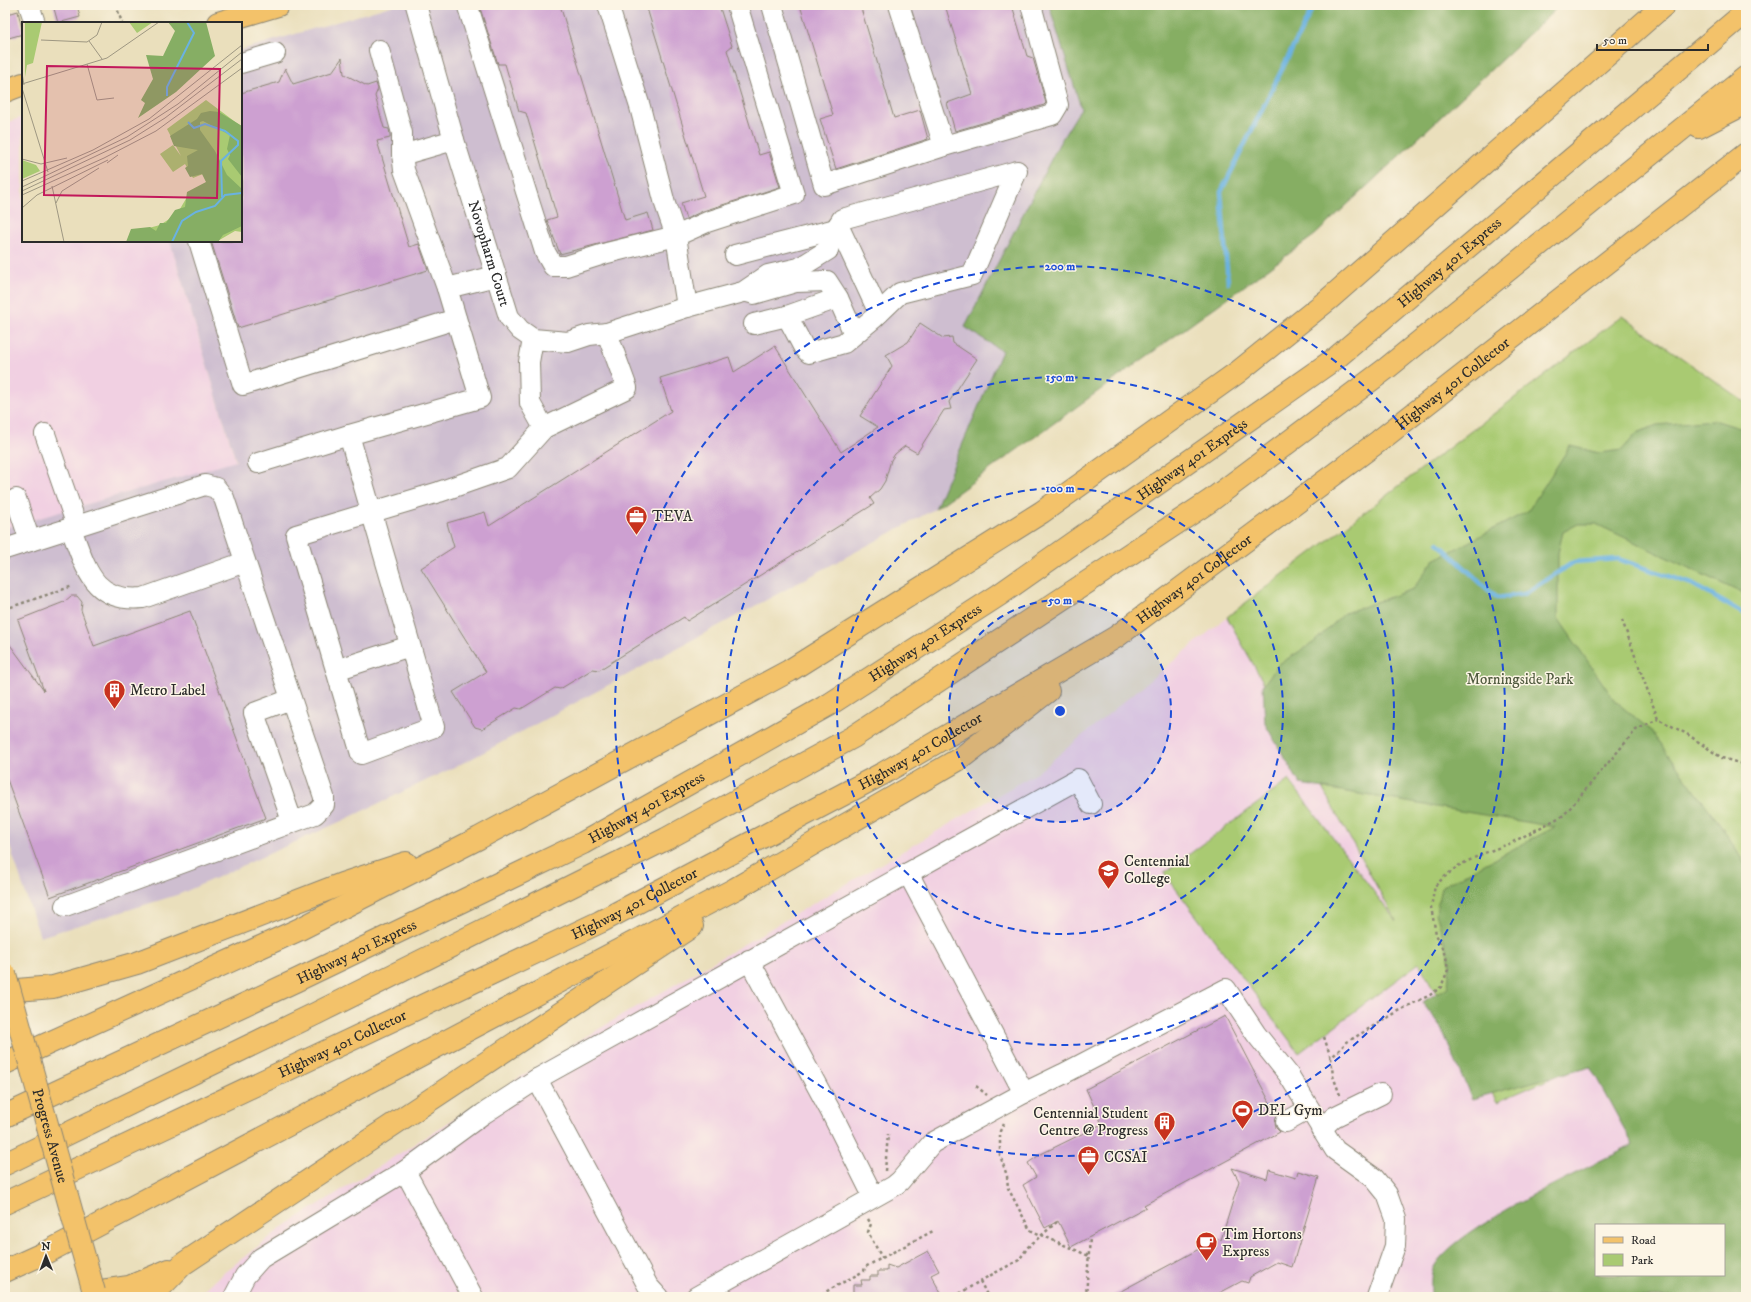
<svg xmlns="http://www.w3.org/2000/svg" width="1751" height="1302" font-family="'IM FELL DW Pica',serif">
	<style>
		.built { fill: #f1d0e2 }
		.industrial { fill: #cebed0 }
		.green { fill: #a9ca72; stroke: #6a7a4e; fill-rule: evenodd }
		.forest { fill: #86ae64; stroke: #586c48; fill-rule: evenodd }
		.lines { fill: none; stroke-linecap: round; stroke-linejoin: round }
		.stream { stroke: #6ab2e1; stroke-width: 4.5 }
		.building { fill: #cda0d1 }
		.minor-casing { stroke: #8a8574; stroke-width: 22 }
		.major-casing { stroke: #8a8574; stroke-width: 24 }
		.highway-casing { stroke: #8a8574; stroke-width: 24 }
		.path { stroke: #8a8574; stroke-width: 2.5; stroke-dasharray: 3 3; stroke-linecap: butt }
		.minor { stroke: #fff; stroke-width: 20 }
		.major { stroke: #f3c26a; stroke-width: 22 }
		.highway { stroke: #f3c26a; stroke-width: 22 }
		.major-bridge-casing { stroke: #8a8574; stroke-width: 24; stroke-linecap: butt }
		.major-bridge { stroke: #f3c26a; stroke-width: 22 }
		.ring { fill: none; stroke: #1d4ed8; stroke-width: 2; stroke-dasharray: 7 5 }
		.labels { text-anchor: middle; stroke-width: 3; stroke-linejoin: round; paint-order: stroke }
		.street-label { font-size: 15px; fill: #2b2b2b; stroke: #fcf5e5 }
		.poi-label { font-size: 15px; fill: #2b2b2b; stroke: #fcf5e5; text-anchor: start }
		.park-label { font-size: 15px; fill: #515b40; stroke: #fcf5e5 }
		.inset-river { fill: none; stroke: #6ab2e1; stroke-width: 2 }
		.inset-road { fill: none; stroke: #9e9782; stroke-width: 1 }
		.view { fill: #c2185b; fill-opacity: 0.15; stroke: #c2185b; stroke-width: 2 }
		.inset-edge { fill: none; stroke: #2b2b2b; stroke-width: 2 }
		.centre { fill: #1d4ed8; stroke: #fcf5e5; stroke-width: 2 }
		.ring-label { font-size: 12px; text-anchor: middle; font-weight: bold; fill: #1d4ed8; stroke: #fcf5e5; stroke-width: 3; stroke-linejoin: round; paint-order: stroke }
	</style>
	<rect width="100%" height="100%" fill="#fcf5e5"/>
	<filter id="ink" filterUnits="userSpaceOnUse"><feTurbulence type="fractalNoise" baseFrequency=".025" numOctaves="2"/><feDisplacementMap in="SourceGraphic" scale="8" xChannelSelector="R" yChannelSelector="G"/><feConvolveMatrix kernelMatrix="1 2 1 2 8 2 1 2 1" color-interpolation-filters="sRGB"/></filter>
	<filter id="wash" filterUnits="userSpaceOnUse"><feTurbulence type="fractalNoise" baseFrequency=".012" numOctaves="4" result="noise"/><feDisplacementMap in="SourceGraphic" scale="16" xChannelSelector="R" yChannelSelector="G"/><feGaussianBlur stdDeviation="0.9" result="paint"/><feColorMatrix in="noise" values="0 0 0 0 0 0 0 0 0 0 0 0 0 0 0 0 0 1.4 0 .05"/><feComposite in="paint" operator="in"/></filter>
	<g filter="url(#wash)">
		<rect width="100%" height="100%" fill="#eadfbc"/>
		<!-- built -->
		<path class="built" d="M23 117V241H170L236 462 5 528V123Z
			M1227 617 1496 1102 1600 1057 1654 1187 1440 1297H197L217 1278 283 1227 568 1047 1038 772Z"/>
		<!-- industrial -->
		<path class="industrial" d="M394 5H1049L1081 108 1059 144 966 327 1002 351 935 509 471 759 346 819 180 894 40 937 5 832V528L236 461 170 241H241V50Z"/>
		<!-- green -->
		<path class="green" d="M1622 316 1746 403V1297H1440L1654 1187 1600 1057 1497 1102 1419 963 1299 1053 1164 873 1289 780 1396 921 1227 617ZM1596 1225H1724V1275H1596Z"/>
		<!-- forest -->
		<path class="forest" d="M1049 5H1560L1315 235 935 509 1002 351 965 327 1059 144 1081 108Z
			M1714 420 1746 430V595L1596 524H1578L1563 532 1558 553V618L1615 701 1649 729 1720 824 1746 866V1297H1431C1431 1290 1430 1279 1432 1272 1443 1232 1593 1166 1633 1145L1590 1066 1472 1099 1440 1026 1422 1002 1448 987 1450 961 1436 913 1441 887 1555 827 1300 784 1265 724 1263 685 1279 664 1313 643 1345 613 1413 589 1434 560 1528 511 1570 446 1599 453 1622 450 1637 433 1657 425ZM1596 1225H1724V1275H1596Z"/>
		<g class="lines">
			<!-- stream -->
			<path class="stream" d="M1228 283 1221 192 1314 5
				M1438 543 1497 598 1524 594 1574 562 1618 559 1692 584 1746 615"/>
		</g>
		<g id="blocks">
			<!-- building -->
			<path class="building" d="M53 5H77L80 17 58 23Z
				M479 5H560L625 220 648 213 653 230 560 254 547 220 557 217 526 113 519 111 505 64H498Z
				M646 5H719L732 46 727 50 759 155 769 152 780 187 703 211 686 219 681 203 704 196Z
				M800 5H860L894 118 920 110 928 139 836 169 820 119 833 115Z
				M945 5H1012L1027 56 1033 58 1046 103 1044 105 955 131 947 103 972 94Z
				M18 11 23 34 5 39V15Z
				M342 58 344 74 367 86 376 83 378 89 375 96 384 128 389 129 390 135V138L377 141 409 247 419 244 428 270 238 328 211 241H241V93L279 82 285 68 293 84 332 72Z
				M920 323 943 338 952 337 953 343 977 359 949 402 951 409 944 410 917 453 905 446 895 454 891 460 885 481 880 489 870 498 874 504 687 621 684 617 599 670 593 669 560 689 555 688 521 709 516 708 482 729 475 727 453 692 486 672 421 568 454 547 447 523 485 512 489 526 671 411 660 378 729 357 734 372 775 346 841 452 878 427 860 416 892 366 886 355 908 342Z
				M71 596H77L82 602 81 610 94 646 190 611 266 818 50 897 5 774V638L44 691 18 620 64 602Z
				M1225 1016 1277 1116 1275 1122 1276 1128 1280 1132 1144 1205 1146 1207 1071 1247 1058 1221 1045 1228 1023 1185 1036 1177 1028 1163 1041 1154 1102 1124 1086 1089Z
				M1232 1168 1267 1179 1269 1170 1296 1178 1298 1171 1319 1177 1292 1267 1277 1262 1250 1277 1248 1283 1242 1281 1212 1297H1110L1212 1242 1213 1237 1221 1240 1239 1181Z
				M928 1251 939 1271 931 1275 943 1297H853V1285H862L861 1280H870V1276H878V1271H887V1265L896 1268Z"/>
		</g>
	</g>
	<g filter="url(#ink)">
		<use href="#blocks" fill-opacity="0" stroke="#8a8574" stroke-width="1"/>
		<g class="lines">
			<defs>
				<g id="minor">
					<path d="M29 5 35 23"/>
					<path id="s1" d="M416 5 454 140 509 317 520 330 533 339 568 342 589 335 607 333 687 307 743 292 768 275 799 268 828 250 830 240 842 219 1017 171 972 275 900 293 874 318 844 343 809 353 804 348 787 316 754 324"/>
					<path d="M772 5 824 185 944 146 899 5"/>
					<path d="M468 7 545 252 553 266H566L607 253 676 236 665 204 640 107 608 5"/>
					<path d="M379 50 402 133V153L404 170 447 288"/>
					<path d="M241 63 275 53"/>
					<path d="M944 146 1052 115 1058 105 1031 5"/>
					<path d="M402 155 454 140"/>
					<path d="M838 225 879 313"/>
					<path d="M199 241 243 385 456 319"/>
					<path d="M735 255 836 229"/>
					<path d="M496 276 447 288 480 398 349 435 434 727 361 754 296 535 439 492 508 468 544 428 627 388 607 333"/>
					<path d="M747 292 754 294 796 282 827 281 838 298 854 334"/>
					<path d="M687 307 676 236 707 222 794 194 737 5"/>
					<path d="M787 316 838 298"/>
					<path d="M533 339 529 362 530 403 544 428"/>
					<path d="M45 434 77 526"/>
					<path d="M258 463 349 435"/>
					<path d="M16 499 30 541"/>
					<path d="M71 529C86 567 92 603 143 598L245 562"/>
					<path d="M5 549 205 485 216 488 224 498 324 797V805L315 814 65 906"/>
					<path d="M336 670 410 646"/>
					<path d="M291 699 254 713 292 821"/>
					<path d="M908 873 1078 779 1091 804"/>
					<path d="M749 960 831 1112 873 1196"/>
					<path d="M537 1079 648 1286 658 1297"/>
					<path d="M1286 1122 1309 1109"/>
					<path d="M1321 1129 1334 1117 1381 1094"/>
					<path d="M405 1171 473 1297"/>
					<path d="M234 1297 245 1276 261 1258 405 1171 483 1114 537 1079 908 873 1024 1093"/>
					<path d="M696 1297 894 1186 900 1181 932 1143 1024 1093 1063 1074 1226 989 1256 1034 1288 1074 1335 1150 1374 1178 1387 1194 1396 1219 1395 1246 1377 1297"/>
				</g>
				<path id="major" d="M218 23 278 5
					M5 91 23 84"/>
				<g id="highway">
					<path d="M1699 127 1746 103"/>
					<path d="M5 991 53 987 137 963 342 884 406 863"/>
					<path d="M5 1063 298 930 479 838 789 671 1042 512 1238 372 1329 299 1664 5"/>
					<path id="s2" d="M5 1116 295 981 583 843 830 704 999 595 1336 358 1746 12"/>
					<path d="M5 1164 315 1014 666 839 853 737 1210 501 1387 368 1746 77"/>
					<path id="s3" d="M5 1203 600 922 882 774 1116 637 1379 441 1746 154"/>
					<path d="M5 1271 49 1251 735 889 961 758 1048 691"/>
					<path d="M94 1292 129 1287 169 1270"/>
					<path d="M151 1297 183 1264 692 926"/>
				</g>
			</defs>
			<!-- minor casing -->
			<use href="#minor" class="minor-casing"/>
			<!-- major casing -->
			<use href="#major" class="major-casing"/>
			<!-- highway casing -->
			<use href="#highway" class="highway-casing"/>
			<!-- path -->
			<path class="path" d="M116 5 122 23
				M5 609 73 586
				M1622 620 1658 719 1687 734 1722 758 1746 765
				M1324 1037 1331 1058
				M976 1086 987 1095
				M1340 1095 1333 1076 1331 1058 1347 1042 1402 1009 1430 995 1441 987 1448 970 1446 957 1436 934 1431 907 1435 886 1442 879 1458 866 1482 854 1511 843 1564 815 1636 730 1658 719
				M1004 1124 1000 1131V1155L1007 1176 1008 1188 1030 1230 1089 1256
				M885 1171 888 1134
				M868 1219 871 1224 868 1232 882 1258
				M980 1281 988 1297
				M816 1297 864 1271 865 1267 933 1231
				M954 1297 980 1281 1019 1260 1028 1247 1058 1221
				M1086 1297 1090 1237"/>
			<!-- minor -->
			<use href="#minor" class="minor"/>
			<!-- major -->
			<use href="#major" class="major"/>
			<!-- highway -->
			<use href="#highway" class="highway"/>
			<defs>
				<g id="major-bridge">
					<path id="s4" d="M5 974 94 1292"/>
				</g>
			</defs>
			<!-- major-bridge casing -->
			<use href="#major-bridge" class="major-bridge-casing"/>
			<!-- major-bridge -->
			<use href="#major-bridge" class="major-bridge"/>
		</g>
	</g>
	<!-- distance rings -->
	<circle cx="1060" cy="711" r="111" fill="#1d4ed8" fill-opacity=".12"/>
	<g class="ring">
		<circle cx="1060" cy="711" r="111"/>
		<circle cx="1060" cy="711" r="223"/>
		<circle cx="1060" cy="711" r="334"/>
		<circle cx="1060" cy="711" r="445"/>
	</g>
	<!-- icons -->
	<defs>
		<symbol id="office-pin" viewBox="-11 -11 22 30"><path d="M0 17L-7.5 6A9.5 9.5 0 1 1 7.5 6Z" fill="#c8321e" stroke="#fcf5e5"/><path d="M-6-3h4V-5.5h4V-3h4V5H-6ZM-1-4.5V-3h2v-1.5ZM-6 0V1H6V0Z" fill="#fff"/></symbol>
		<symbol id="building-pin" viewBox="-11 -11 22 30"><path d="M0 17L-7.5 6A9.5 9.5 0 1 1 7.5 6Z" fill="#c8321e" stroke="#fcf5e5"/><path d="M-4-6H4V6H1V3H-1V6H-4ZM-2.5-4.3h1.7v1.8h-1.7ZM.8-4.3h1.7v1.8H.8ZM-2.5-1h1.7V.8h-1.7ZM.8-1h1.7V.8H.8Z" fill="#fff"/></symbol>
		<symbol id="university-pin" viewBox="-11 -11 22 30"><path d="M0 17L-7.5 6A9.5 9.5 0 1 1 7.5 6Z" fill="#c8321e" stroke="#fcf5e5"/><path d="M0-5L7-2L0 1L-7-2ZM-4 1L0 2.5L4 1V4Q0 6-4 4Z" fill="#fff"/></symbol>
		<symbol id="stadium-pin" viewBox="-11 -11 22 30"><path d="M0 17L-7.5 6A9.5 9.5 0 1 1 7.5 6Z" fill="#c8321e" stroke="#fcf5e5"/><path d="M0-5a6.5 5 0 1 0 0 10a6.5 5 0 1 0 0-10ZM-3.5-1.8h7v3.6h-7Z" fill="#fff"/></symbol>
		<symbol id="cafe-pin" viewBox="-11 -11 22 30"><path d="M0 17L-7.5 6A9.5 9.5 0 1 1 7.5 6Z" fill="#c8321e" stroke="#fcf5e5"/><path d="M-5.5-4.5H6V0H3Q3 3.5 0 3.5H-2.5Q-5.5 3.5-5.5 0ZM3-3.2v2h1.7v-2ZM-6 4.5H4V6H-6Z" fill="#fff"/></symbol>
	</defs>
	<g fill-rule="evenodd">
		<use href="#office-pin" x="624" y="504" width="25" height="34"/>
		<use href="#building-pin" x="102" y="678" width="25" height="34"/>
		<use href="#university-pin" x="1096" y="858" width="25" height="34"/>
		<use href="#stadium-pin" x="1230" y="1098" width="25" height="34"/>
		<use href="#building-pin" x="1152" y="1110" width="25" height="34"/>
		<use href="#office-pin" x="1076" y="1144" width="25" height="34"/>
		<use href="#cafe-pin" x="1194" y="1230" width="25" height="34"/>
	</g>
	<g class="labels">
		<!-- street labels -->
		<g class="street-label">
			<text dy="5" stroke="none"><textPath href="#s1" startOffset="259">Novopharm Court</textPath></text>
			<text dy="5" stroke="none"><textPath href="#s2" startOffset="1684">Highway 401 Express</textPath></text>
			<text dy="5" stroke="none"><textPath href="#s3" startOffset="1669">Highway 401 Collector</textPath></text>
			<text dy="5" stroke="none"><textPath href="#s2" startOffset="1360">Highway 401 Express</textPath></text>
			<text dy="5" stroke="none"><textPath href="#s3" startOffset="1345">Highway 401 Collector</textPath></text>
			<text dy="5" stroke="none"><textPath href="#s2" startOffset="1036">Highway 401 Express</textPath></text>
			<text dy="5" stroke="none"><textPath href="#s3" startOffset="1021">Highway 401 Collector</textPath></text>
			<text dy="5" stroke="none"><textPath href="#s2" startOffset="712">Highway 401 Express</textPath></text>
			<text dy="5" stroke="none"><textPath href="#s3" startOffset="697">Highway 401 Collector</textPath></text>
			<text dy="5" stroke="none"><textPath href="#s2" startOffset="388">Highway 401 Express</textPath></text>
			<text dy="5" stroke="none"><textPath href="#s3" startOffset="373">Highway 401 Collector</textPath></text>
			<text dy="5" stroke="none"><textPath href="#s4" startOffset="168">Progress Avenue</textPath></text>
		</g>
		<!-- poi labels -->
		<g class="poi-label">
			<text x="652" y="521">TEVA</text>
			<text x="130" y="695">Metro Label</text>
			<text x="1124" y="866">Centennial<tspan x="1124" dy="17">College</tspan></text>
			<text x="1258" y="1115">DEL Gym</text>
			<text x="1148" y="1118" text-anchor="end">Centennial Student<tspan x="1148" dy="17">Centre @ Progress</tspan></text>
			<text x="1104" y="1162">CCSAI</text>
			<text x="1222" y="1239">Tim Hortons<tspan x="1222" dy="17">Express</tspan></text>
		</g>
		<!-- park labels -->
		<g class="park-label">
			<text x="1520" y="684">Morningside Park</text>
		</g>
	</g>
	<!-- overview -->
	<g transform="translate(22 22)">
		<rect width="220" height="220" fill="#eadfbc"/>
		<path d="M3 0H20L11 41 5 43 3 55ZM107 0H131L115 11ZM184 78 220 105V210L213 209 194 220H106L123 207 138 203 155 192 165 175 186 164 181 152 171 156 163 142 151 150 138 132 151 123 159 134 145 107ZM0 138 14 143 18 149 0 157Z" fill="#a9ca72"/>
		<path d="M146 0H184L193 34 154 70 116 96 123 81 119 78 131 57 124 33 141 34 153 9ZM188 89 197 90 220 104V155L206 137 208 133 205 127 208 113 181 99 178 100V108L193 129 205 153 220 167V204L201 213 196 220H104L109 207 128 205 134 209 138 201H144L153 188 163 185 165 170 184 160 180 152 168 155 163 146 166 144 165 134 176 128 152 124 148 114 175 97 179 91Z" fill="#86ae64"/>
		<path class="inset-river" d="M145 74V65L172 11 165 0M166 100 172 106 183 102 203 109 216 119V123L199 139 200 175M150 220 160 199 174 190 193 184 203 173 220 171"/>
		<path class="inset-road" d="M0 1V31M19 18 65 20 75 13 80 0M67 19 80 37M65 42 75 78 92 76M0 51 2 63M0 62 85 36 137 0M0 66 26 150M0 137 19 142 45 136M85 141 96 133M0 159 71 128 127 97 220 23M30 164 42 220M0 165 105 115 156 82 220 30M0 169 108 118 143 96 220 37M0 173 82 136 134 109 220 46M34 181 40 169 77 146M0 186 15 173 86 138"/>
		<path class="view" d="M25 44 198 47 195 176 22 173Z"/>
		<rect width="220" height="220" class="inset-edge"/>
	</g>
	<circle cx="1060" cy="711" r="6" class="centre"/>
	<g class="ring-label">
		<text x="1060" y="270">200 m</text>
		<text x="1060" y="381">150 m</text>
		<text x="1060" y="492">100 m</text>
		<text x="1060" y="604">50 m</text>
	</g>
	<!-- margin -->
	<rect width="1751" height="1302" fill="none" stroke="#fcf5e5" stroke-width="20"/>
	<!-- legend -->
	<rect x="1595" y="1224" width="130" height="52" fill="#fcf5e5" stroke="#a8a49b"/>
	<rect x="1603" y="1237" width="20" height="6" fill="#f3c26a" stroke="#a8a49b"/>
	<text x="1631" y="1244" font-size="12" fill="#2b2b2b">Road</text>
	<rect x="1603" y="1254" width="20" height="12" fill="#a9ca72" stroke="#a8a49b"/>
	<text x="1631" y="1264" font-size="12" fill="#2b2b2b">Park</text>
	<!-- north arrow -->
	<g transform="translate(46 1256) rotate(359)" stroke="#fcf5e5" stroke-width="3" paint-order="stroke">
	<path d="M0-3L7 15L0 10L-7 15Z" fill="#2b2b2b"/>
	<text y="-6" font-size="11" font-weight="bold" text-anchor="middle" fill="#2b2b2b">N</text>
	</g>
	<!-- scale -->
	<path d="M1597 44v6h111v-6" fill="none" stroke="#2b2b2b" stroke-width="2"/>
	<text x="1603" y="44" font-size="12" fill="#2b2b2b" stroke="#fcf5e5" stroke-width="3" paint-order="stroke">50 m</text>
</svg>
